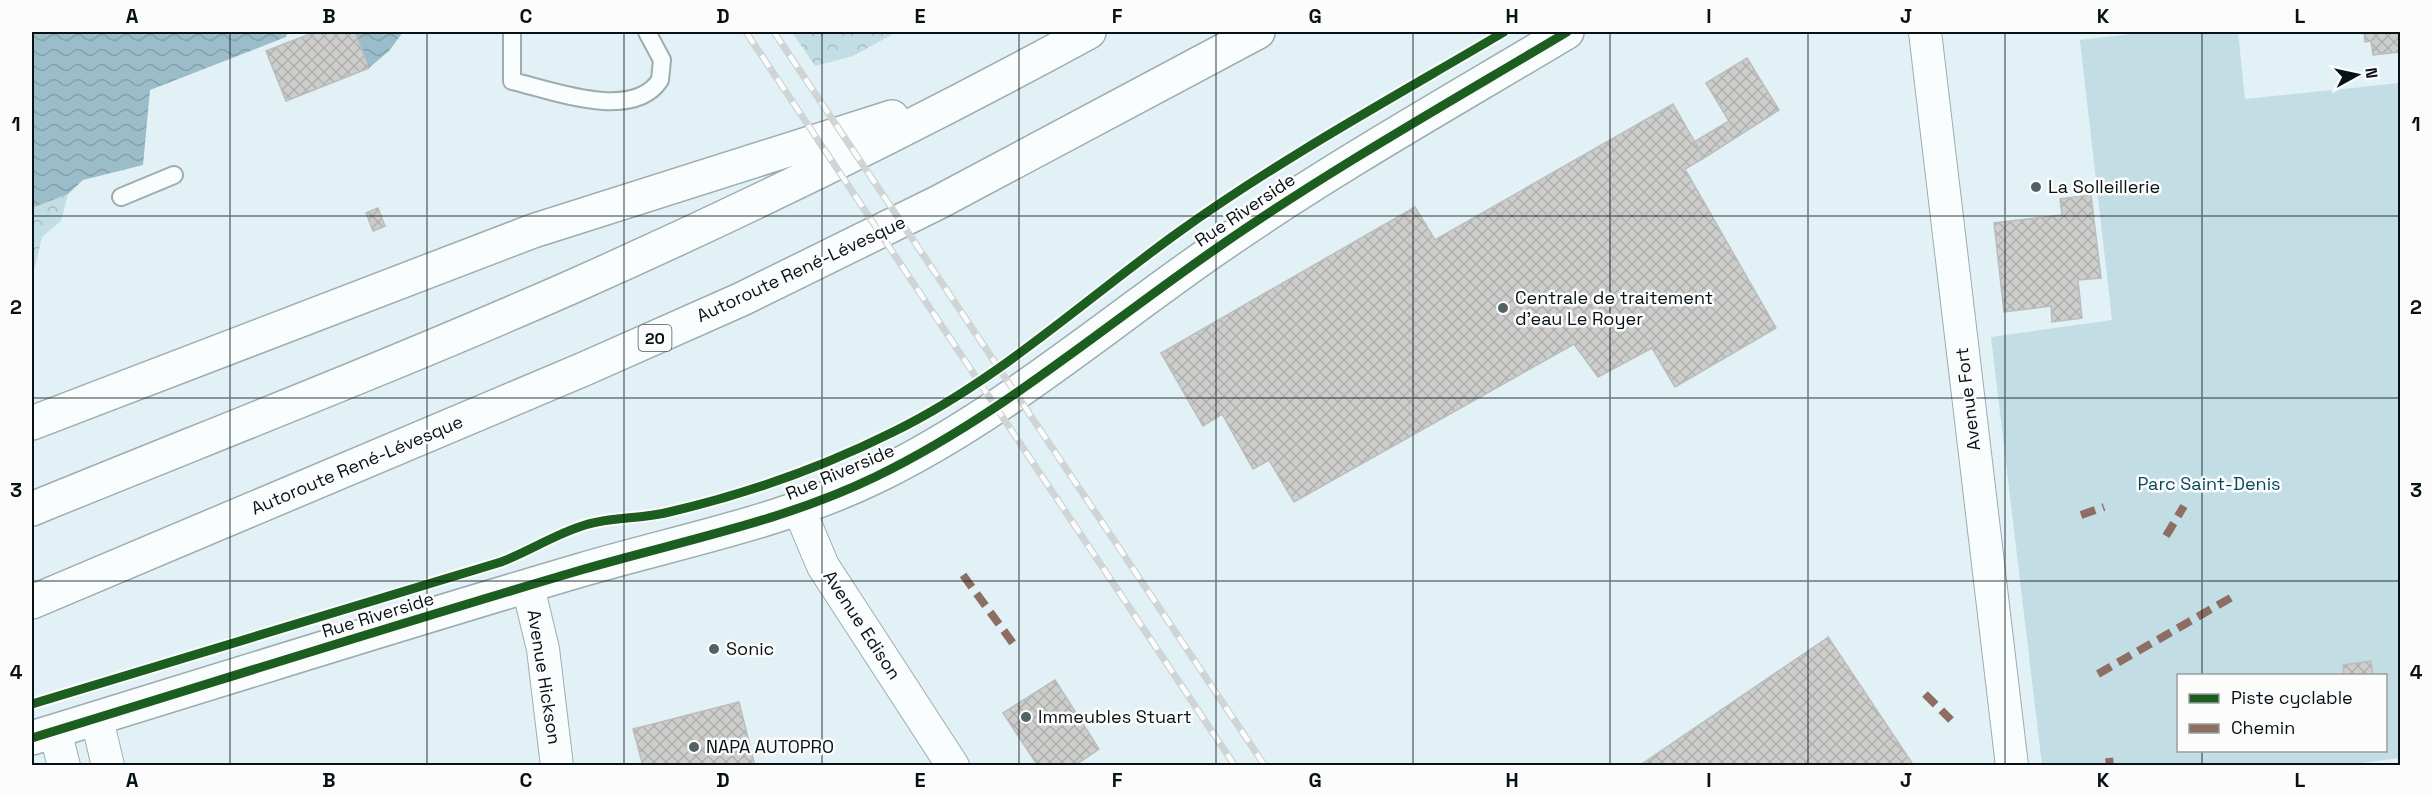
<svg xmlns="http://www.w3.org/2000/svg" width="2432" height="797" font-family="'Space Grotesk',sans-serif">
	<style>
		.forest { fill: url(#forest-crowns) }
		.park { fill: #c3dde5; fill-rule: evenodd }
		.water { fill: url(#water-waves) }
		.building { fill: url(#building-cross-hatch); stroke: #babdbc; stroke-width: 1.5 }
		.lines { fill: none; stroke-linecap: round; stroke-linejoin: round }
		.lane-casing { stroke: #9eacb0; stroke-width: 20 }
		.street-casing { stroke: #9eacb0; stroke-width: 34 }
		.secondary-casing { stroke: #9eacb0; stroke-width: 36 }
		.highway-casing { stroke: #9eacb0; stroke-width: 36 }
		.lane { stroke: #fafdfe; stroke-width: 16 }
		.street { stroke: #fafdfe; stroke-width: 32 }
		.secondary { stroke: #fafdfe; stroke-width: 33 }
		.highway { stroke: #fafdfe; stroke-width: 33 }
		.rail-casing { stroke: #cfd4d5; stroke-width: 7 }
		.rail { stroke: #fcfcfc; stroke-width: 4.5; stroke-dasharray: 14; stroke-linecap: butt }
		.quiet { stroke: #8d6e63; stroke-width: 8; stroke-dasharray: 15 8; stroke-linecap: butt }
		.cycleway-casing { stroke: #fcfcfc; stroke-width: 13 }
		.cycleway { stroke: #1b5e20; stroke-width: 9 }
		.grid { fill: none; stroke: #061216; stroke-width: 1.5; stroke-opacity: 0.55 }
		.poi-dot { fill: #536064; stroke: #fcfcfc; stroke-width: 2 }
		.labels { text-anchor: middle; stroke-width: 5; stroke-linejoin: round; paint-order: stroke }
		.shield { fill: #fcfcfc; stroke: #50585b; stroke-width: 1.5 }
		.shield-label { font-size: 16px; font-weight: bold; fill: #061216 }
		.poi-label { font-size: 18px; fill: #061216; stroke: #fcfcfc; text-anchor: start }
		.street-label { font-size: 18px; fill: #061216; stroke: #fcfcfc }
		.park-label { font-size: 18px; fill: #074858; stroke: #fcfcfc }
		.neatline { fill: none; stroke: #061216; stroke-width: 2 }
		.grid-label { font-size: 20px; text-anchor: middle; font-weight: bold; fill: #061216 }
	</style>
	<defs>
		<pattern id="forest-crowns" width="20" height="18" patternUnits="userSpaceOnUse" patternTransform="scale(1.5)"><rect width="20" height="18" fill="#c3dde5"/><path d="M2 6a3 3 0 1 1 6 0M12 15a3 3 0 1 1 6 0" fill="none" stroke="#a6bdc4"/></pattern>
		<pattern id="water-waves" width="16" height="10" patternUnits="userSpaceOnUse" patternTransform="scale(1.5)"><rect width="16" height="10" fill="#9abdc9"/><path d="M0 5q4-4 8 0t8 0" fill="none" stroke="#83a1ac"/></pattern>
		<pattern id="building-cross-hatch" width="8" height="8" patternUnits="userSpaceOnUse" patternTransform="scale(1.5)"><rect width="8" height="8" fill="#cdcecc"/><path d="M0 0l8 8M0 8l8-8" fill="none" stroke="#afb0ae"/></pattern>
	</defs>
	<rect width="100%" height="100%" fill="#e1f1f6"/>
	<!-- forest -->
	<path class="forest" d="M792 32H897L853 56 815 66Z
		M68 194 61 221 42 237 35 267 32 268V208Z"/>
	<!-- park -->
	<path class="park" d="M2147 32H2238L2245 99 2400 83V758L2338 766 2042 765 1991 337 2112 320 2080 40ZM2178 676H2386V750H2178Z"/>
	<!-- water -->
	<path class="water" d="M32 32H288L286 37 150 90 143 165 83 180 68 194 32 208Z
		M355 32H403L389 51 369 68Z"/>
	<!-- building -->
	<path class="building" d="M315 32H355L369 68 286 101 266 51Z
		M2364 32H2400V52L2373 55 2371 41 2365 42Z
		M1747 58 1779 110 1704 158 1694 142 1729 121 1706 83Z
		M1673 104 1704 158 1685 169 1776 328 1675 387 1652 348 1598 377 1574 344 1294 502 1269 460 1253 469 1222 414 1203 426 1161 353 1415 207 1435 240Z
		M2091 195 2101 278 2078 280 2082 318 2052 322 2051 306 2004 312 1994 223 2062 215 2060 199Z
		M378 208 385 226 373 231 366 213Z
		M1828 637 1914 766H1639L1827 638Z
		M2371 661 2373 676H2344L2343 665Z
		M1055 680 1099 749 1074 766H1038L1003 713Z
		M739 702 755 766H643L633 729Z"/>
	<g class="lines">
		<defs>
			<path id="lane" d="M512 32V81C551 90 633 122 660 80L662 60 647 32
				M121 197 174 175"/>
			<path id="street" d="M1925 32 2012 766
				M799 509 823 566 953 766
				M528 587 543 649 557 766
				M97 719 108 766
				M55 731 64 766"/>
			<path id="secondary" d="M32 738C215 682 397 624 581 570 680 541 782 522 875 477 999 417 1104 326 1217 248 1329 170 1450 102 1567 32"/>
			<path id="highway" d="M32 423 533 231 892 117
				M32 509C213 435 397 364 576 285 751 207 922 123 1089 32
				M32 602 584 369 742 299 939 202 1258 32"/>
		</defs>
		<!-- lane casing -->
		<use href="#lane" class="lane-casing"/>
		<!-- street casing -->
		<use href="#street" class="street-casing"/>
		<!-- secondary casing -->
		<use href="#secondary" class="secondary-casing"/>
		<!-- highway casing -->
		<use href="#highway" class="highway-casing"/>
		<!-- lane -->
		<use href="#lane" class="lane"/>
		<!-- street -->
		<use href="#street" class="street"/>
		<!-- secondary -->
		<use href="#secondary" class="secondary"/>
		<!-- highway -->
		<use href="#highway" class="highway"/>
		<defs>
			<path id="rail" d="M746 32 1235 766
				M774 32 1265 766"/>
		</defs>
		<!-- rail casing -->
		<use href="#rail" class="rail-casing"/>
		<!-- rail -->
		<use href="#rail" class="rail"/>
		<!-- quiet -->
		<path class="quiet" d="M2081 515 2104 507
			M2166 536 2184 506
			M963 575 1015 646
			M2098 674 2234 596
			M1925 694 1951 720
			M2109 758 2110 766"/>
		<defs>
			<path id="cycleway" d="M32 704 501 562C530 551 555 534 585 525 611 517 638 519 665 513 743 495 821 468 893 432 997 381 1082 302 1176 234 1280 159 1394 97 1504 32
				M32 738C215 682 397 624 581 570 680 541 782 522 875 477 999 417 1104 326 1217 248 1329 170 1450 102 1567 32"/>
		</defs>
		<!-- cycleway casing -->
		<use href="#cycleway" class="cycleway-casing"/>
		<!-- cycleway -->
		<use href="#cycleway" class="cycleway"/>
	</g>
	<!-- grid -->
	<path class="grid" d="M230 32V766M427 32V766M624 32V766M822 32V766M1019 32V766M1216 32V766M1413 32V766M1610 32V766M1808 32V766M2005 32V766M2202 32V676M32 216H2400M32 398H2400M32 581H2400M2202 750V766"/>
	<!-- markers -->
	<g class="poi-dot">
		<circle cx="2036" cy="187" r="6"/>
		<circle cx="1503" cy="308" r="6"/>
		<circle cx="714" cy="649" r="6"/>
		<circle cx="1026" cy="717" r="6"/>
		<circle cx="694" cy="747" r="6"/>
	</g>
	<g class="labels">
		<!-- shield labels -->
		<rect class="shield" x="638.5" y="325" width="33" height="26" rx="4.5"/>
		<g class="shield-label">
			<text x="655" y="344">20</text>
		</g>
		<!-- poi labels -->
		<g class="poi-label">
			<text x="2048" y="193">La Solleillerie</text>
			<text x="1515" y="304">Centrale de traitement<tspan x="1515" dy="21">d'eau Le Royer</tspan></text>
			<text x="726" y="655">Sonic</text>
			<text x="1038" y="723">Immeubles Stuart</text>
			<text x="706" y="753">NAPA AUTOPRO</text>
		</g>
		<!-- street labels -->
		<g class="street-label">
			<text transform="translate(1245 210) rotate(-34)" y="6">Rue Riverside</text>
			<text transform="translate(801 269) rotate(-25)" y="6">Autoroute René-Lévesque</text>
			<text transform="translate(1968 399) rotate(-97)" y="6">Avenue Fort</text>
			<text transform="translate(357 465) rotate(-23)" y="6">Autoroute René-Lévesque</text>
			<text transform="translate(840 472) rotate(-23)" y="6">Rue Riverside</text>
			<text transform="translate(378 615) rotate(-17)" y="6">Rue Riverside</text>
			<text transform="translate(862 625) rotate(57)" y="6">Avenue Edison</text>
			<text transform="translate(544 677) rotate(81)" y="6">Avenue Hickson</text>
		</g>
		<!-- park labels -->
		<g class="park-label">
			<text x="2209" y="490">Parc Saint-Denis</text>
		</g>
	</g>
	<!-- border -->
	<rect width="2432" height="797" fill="none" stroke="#fcfcfc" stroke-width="66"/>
	<!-- legend -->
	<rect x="2177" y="674" width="210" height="78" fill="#fcfcfc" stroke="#9a9ea0" stroke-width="1.5"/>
	<rect x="2189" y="694" width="30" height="9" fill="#1b5e20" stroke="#9a9ea0" stroke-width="1.5"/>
	<text x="2231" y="704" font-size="18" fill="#061216">Piste cyclable</text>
	<rect x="2189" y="724" width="30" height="9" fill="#8d6e63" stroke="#9a9ea0" stroke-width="1.5"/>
	<text x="2231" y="734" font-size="18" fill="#061216">Chemin</text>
	<!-- north arrow -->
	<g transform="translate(2357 75) rotate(82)" stroke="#fcfcfc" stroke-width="4.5" paint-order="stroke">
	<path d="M0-4.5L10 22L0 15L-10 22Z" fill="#061216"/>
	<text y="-9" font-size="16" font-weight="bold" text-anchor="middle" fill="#061216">N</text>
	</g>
	<rect x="33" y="33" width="2366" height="731" class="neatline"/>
	<g class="grid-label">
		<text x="132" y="23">A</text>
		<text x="329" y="23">B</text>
		<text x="526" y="23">C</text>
		<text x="723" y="23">D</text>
		<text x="920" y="23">E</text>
		<text x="1117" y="23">F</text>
		<text x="1315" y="23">G</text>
		<text x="1512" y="23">H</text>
		<text x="1709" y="23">I</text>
		<text x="1906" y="23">J</text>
		<text x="2103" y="23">K</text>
		<text x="2300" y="23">L</text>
		<text x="16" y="131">1</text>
		<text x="2416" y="131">1</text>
		<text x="16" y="314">2</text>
		<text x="2416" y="314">2</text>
		<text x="16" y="497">3</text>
		<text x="2416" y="497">3</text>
		<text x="16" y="679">4</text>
		<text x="2416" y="679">4</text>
		<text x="132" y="787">A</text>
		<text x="329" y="787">B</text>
		<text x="526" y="787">C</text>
		<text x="723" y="787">D</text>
		<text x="920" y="787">E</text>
		<text x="1117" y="787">F</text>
		<text x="1315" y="787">G</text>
		<text x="1512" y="787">H</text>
		<text x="1709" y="787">I</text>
		<text x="1906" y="787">J</text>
		<text x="2103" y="787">K</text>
		<text x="2300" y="787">L</text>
	</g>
</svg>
